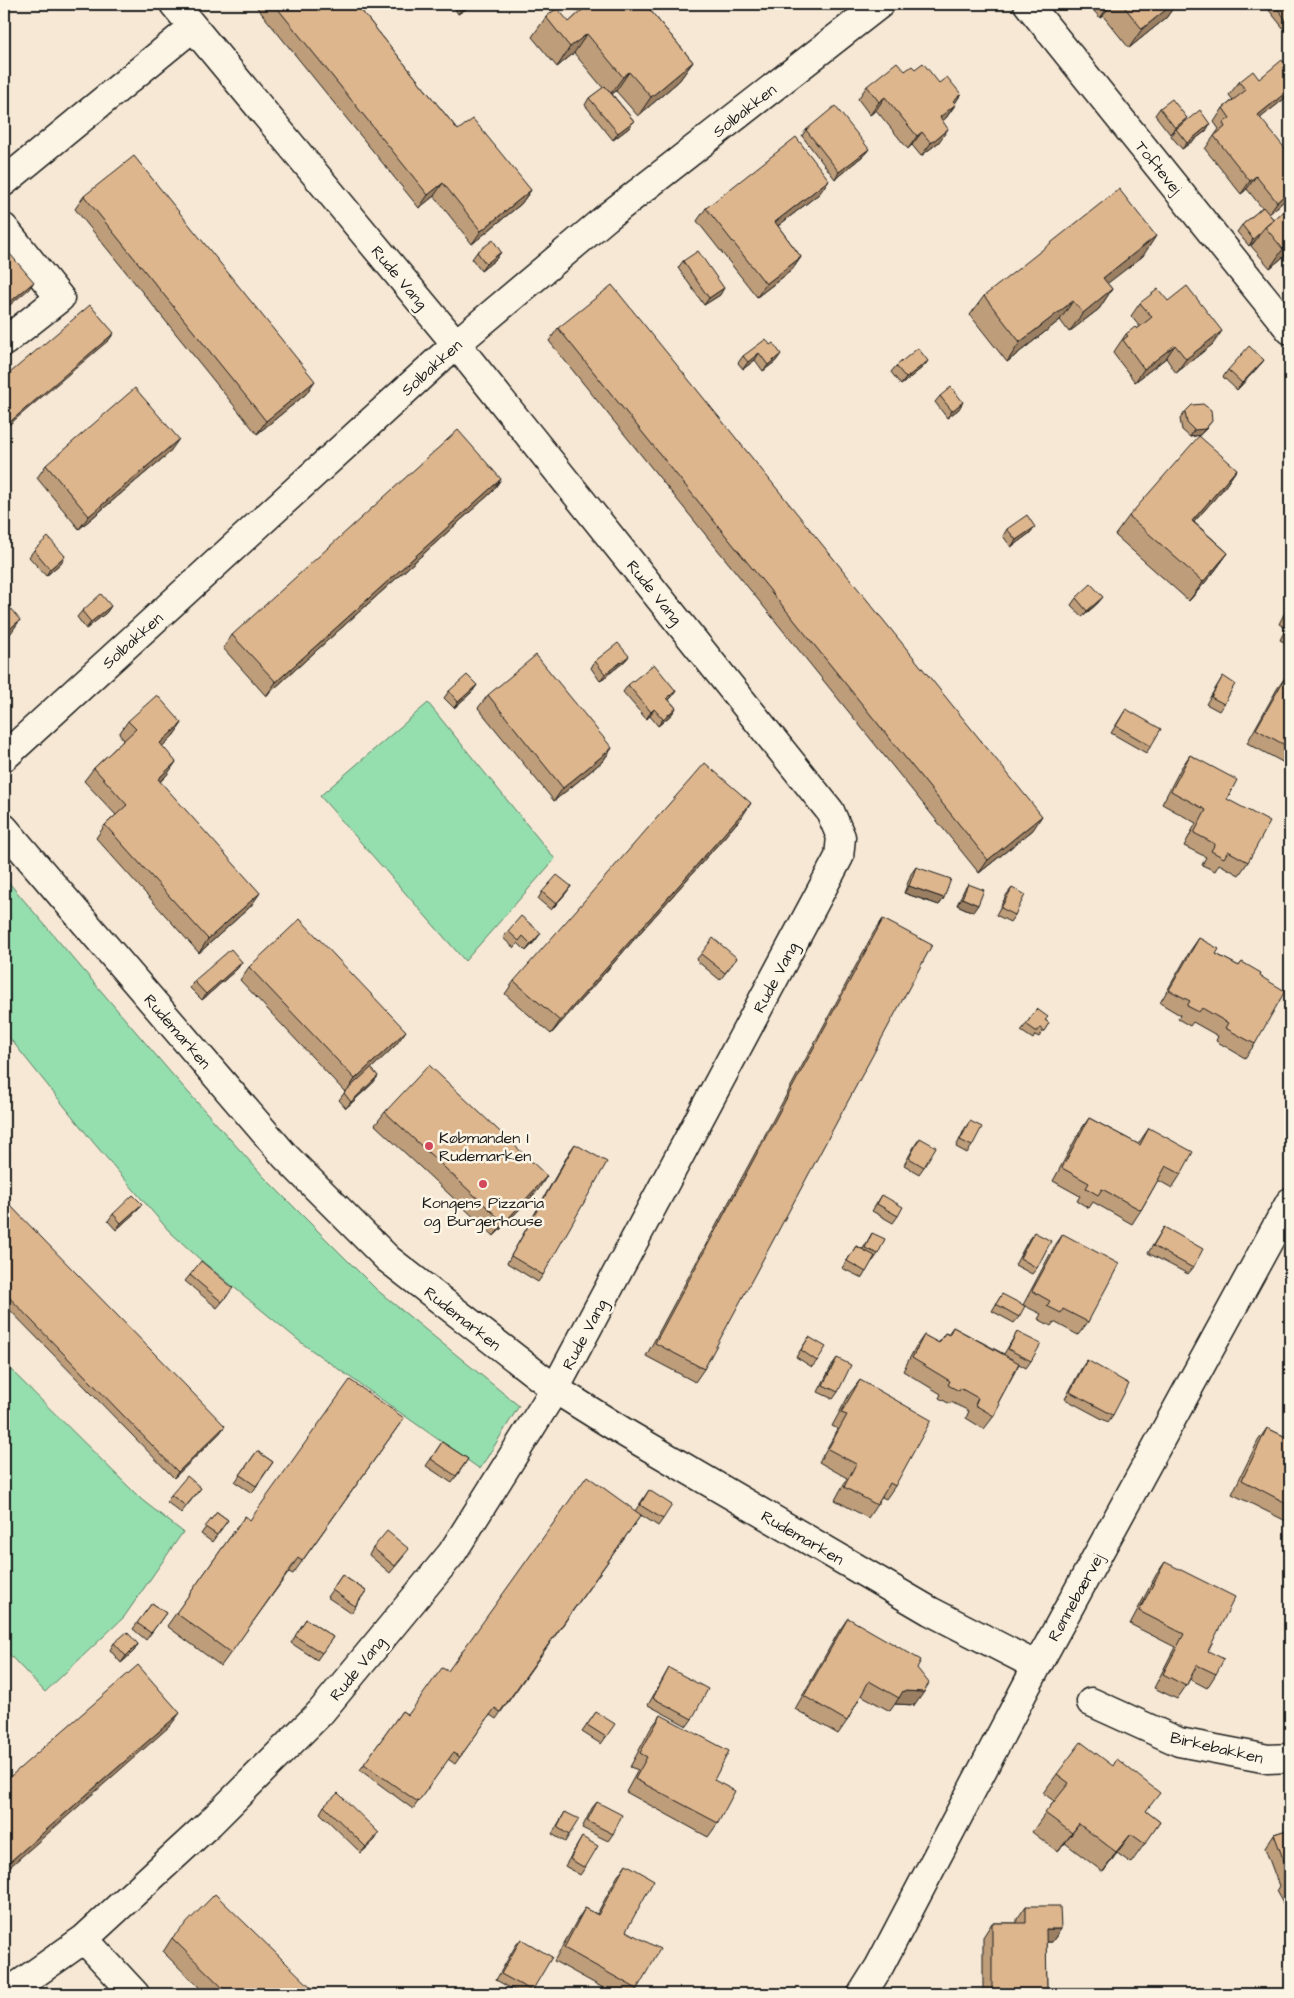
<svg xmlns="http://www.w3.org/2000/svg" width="1294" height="1998" font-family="'Architects Daughter',sans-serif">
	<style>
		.green { fill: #95deae; stroke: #587d65 }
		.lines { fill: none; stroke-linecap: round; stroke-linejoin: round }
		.minor-casing { stroke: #1c1c1c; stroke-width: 31 }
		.minor { stroke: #fcf5e5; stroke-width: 28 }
		.wall { fill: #be9d7a; stroke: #1c1c1c }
		.shaded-wall { fill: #9b7f63; stroke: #1c1c1c }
		.building { fill: #ddb68e; stroke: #1c1c1c }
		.poi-dot { fill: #d1495b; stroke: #fcf5e5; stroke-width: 2 }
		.labels { text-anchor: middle; stroke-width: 5; stroke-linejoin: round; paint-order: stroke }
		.street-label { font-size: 16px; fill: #1c1c1c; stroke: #fcf5e5 }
		.poi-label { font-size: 16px; fill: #1c1c1c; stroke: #fcf5e5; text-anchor: start }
	</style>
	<rect width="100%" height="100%" fill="#f6e8d4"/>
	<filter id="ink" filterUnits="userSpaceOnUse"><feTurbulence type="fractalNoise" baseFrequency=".02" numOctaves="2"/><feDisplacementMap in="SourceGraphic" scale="10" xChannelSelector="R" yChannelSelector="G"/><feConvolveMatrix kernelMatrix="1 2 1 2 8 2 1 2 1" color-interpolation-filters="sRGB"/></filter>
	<g filter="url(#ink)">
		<!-- green -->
		<path class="green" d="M428 703 555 859 465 961 320 796Z
			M4 877 171 1073 264 1177 377 1290 519 1406 480 1469 303 1344 203 1262 169 1231 93 1142 4 1031Z
			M4 1363 142 1500 183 1532 124 1617 45 1692 4 1649Z"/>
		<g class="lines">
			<defs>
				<path id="minor" d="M1028 4 1290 330
					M4 182 193 27
					M4 228 60 298 4 342
					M4 757 456 344 607 217 880 4
					M4 828 285 1156 388 1259 555 1389 627 1434 930 1611 1037 1666
					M1091 1702 1179 1742 1268 1759 1290 1758
					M84 1939 135 1994
					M6 1994 84 1939 210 1823 320 1713 452 1553 555 1389 839 857 841 837 830 811 456 344 174 4
					M862 1994 879 1967 1037 1666 1290 1202"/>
			</defs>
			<!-- minor casing -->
			<use href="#minor" class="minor-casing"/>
			<!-- minor -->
			<use href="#minor" class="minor"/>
		</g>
		<!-- wall -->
		<path class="wall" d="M254 4H356L458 130 531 190 521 204 472 244 434 196 419 208Z
			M452 4H474L458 14Z
			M571 4H645L693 62 679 81 638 116 616 91 612 94 634 121 629 128 613 140 585 105 589 98 603 88 574 53 557 67 532 37 546 17 569 22 579 13Z
			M1088 4H1176L1166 18 1129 48 1103 16 1100 18Z
			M1264 4H1290V32L1288 34Z
			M915 69 956 104 946 118 942 121 939 142 921 156 912 145 908 149 876 110 870 115 858 99 867 86 905 71Z
			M1290 71V94L1260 118 1290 196 1269 214 1274 220 1290 206V255L1288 253 1270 268 1251 246 1256 240 1249 246 1237 232 1242 225 1262 208 1247 189 1241 194 1205 149 1219 129 1214 122 1223 108 1233 100 1229 95 1239 82 1259 79Z
			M1160 108 1183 124 1206 131 1182 149 1171 136 1175 131 1170 134 1155 115Z
			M806 130 869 149 864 155 835 179 802 136Z
			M820 193 778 226 801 257 792 270 757 297 697 221 706 208Z
			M84 196 306 394 257 434 75 209Z
			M477 252H501L496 259 481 271 472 259Z
			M1143 256 1107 283 1112 289 1099 309 1069 332 1060 320 1007 362 970 315 984 296Z
			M683 261 720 295 704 305 678 268Z
			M1168 301 1213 344 1176 373 1166 358 1135 382 1113 353 1126 334 1140 327 1131 316 1140 303Z
			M558 328 1033 830 979 873 549 341Z
			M770 345 776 361 763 371 755 360 743 369 738 363 743 356Z
			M1264 360 1259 366 1237 390 1223 377 1228 370Z
			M928 361 923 367 901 385 891 372 896 366Z
			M940 396 959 409 947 418 935 402Z
			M1185 412 1207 428 1200 435 1190 437 1182 430 1180 419Z
			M169 453 79 529 37 478 46 465Z
			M1237 469 1224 488 1194 522 1228 553 1214 572 1189 601 1115 535 1129 516Z
			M501 479 492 492 266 696 223 648 232 635Z
			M1007 529 1030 533 1011 547 1003 536Z
			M34 550 61 563 46 576 29 557Z
			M1076 598 1098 603 1082 617 1071 605Z
			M1290 602V645L1280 640 1286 628 1279 624Z
			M82 611 107 612 86 629 77 617Z
			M629 656 624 662 600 681 591 668 595 661Z
			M1223 676 1224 704 1219 711 1206 704Z
			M1286 676 1290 679V766L1247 743 1277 689Z
			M477 685 472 692 454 708 444 698 449 691Z
			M628 685 676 691 671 698 669 700 676 708 671 715 658 726 650 716 646 719 623 692Z
			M488 695 612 748 603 761 554 801 478 708Z
			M1126 709 1151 746 1146 753 1111 733Z
			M128 721 182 723 173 736 162 746 167 775 160 782 251 906 199 953 96 838 105 825 116 815 84 781 94 768 124 740 119 734Z
			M1190 755 1227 799 1248 862 1239 875 1219 864 1215 871 1202 865 1206 857 1184 846 1196 823 1162 804 1181 768Z
			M742 817 551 1034 505 994 514 981Z
			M916 867 944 898 939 905 904 893 911 874Z
			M968 884 973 912 957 905 964 890Z
			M571 886 566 893 551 910 538 899 542 892Z
			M1012 888 1015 915 1010 922 996 915 1007 894Z
			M883 919 704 1369 695 1382 646 1356 874 932Z
			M508 931 536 940 526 951 518 943 514 948 503 938Z
			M1199 938 1216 954 1239 966 1242 962 1260 976 1255 1044 1245 1058 1216 1041 1218 1036 1193 1022 1190 1026 1178 1019 1180 1015 1160 1003 1190 951Z
			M701 954 737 958 720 980 696 960Z
			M242 962 237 969 202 1000 190 988 194 981Z
			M249 967 396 1045 371 1068 378 1076 373 1083 346 1108 339 1100 345 1092 240 980Z
			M1037 1009 1045 1020 1049 1023 1039 1037 1035 1035 1033 1039 1021 1031Z
			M385 1112 538 1190 494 1236 375 1125Z
			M1089 1118 1138 1144 1149 1128 1181 1174 1172 1188 1158 1180 1141 1210 1132 1224 1093 1202 1089 1208 1077 1201 1080 1196 1053 1181 1080 1131Z
			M970 1121 972 1146 967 1153 956 1147 965 1128Z
			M920 1138 924 1167 919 1174 904 1165 915 1145Z
			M575 1144 543 1275 538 1282 507 1263 570 1151Z
			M882 1195 898 1216 893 1223 872 1211Z
			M4 1199 220 1433 174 1478 4 1304Z
			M138 1210 116 1230 108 1221 113 1214Z
			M1164 1227 1193 1268 1188 1274 1148 1253Z
			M1034 1232 1037 1268 1032 1274 1015 1265 1029 1239Z
			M872 1233 878 1254 873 1261H872L862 1278 842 1268 856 1246 863 1249 868 1240Z
			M1063 1234 1088 1322 1078 1335 1054 1322 1051 1326 1038 1319 1041 1314 1023 1305 1054 1247Z
			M190 1275 228 1295 217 1308 185 1281Z
			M1002 1294 1019 1317 1014 1323 992 1311Z
			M953 1327 1004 1354 1017 1332 1031 1361 1026 1368 1019 1364 998 1403 994 1416 984 1429 966 1418 969 1411 951 1402 950 1404 939 1398 941 1394 903 1371 915 1348 924 1335 938 1343 945 1333 948 1334Z
			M809 1337 817 1361 812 1367 796 1357Z
			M837 1358 838 1392 833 1399 818 1392 832 1365Z
			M1087 1360 1113 1415 1108 1422 1065 1399 1082 1367Z
			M860 1380 895 1486 886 1499 882 1497 868 1518 835 1500 847 1478 819 1462 838 1429 832 1426 850 1393Z
			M404 1418 293 1574 289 1572 221 1666 167 1626 245 1516 250 1520Z
			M1267 1428 1290 1439V1523L1232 1494 1258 1441Z
			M442 1442 468 1459 452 1483 426 1466Z
			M257 1451 273 1462 252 1493 235 1482Z
			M201 1488 181 1513 167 1502 171 1495Z
			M649 1490 663 1519 658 1526 641 1515 496 1719 490 1715 455 1764 448 1759 413 1809 360 1770 402 1711 408 1715 448 1671 635 1511Z
			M217 1512 228 1520 212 1542 201 1534Z
			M373 1548 404 1556 390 1573 369 1555Z
			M1165 1562 1208 1651 1216 1674 1207 1688 1190 1679 1186 1686 1177 1699 1154 1688 1175 1647 1130 1624 1156 1575Z
			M342 1575 366 1591 351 1613 327 1597Z
			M152 1603 166 1613 146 1640 133 1629Z
			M848 1618 917 1668 915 1705 895 1704 890 1711 861 1695 847 1721 838 1734 795 1709 839 1631Z
			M306 1619 333 1637 317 1660 291 1643Z
			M114 1643 138 1644 134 1651 121 1663 110 1650Z
			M669 1668 692 1719 687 1726 648 1705 665 1675Z
			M596 1712 606 1737 601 1744 582 1732Z
			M661 1715 718 1823 708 1837 626 1792 638 1770 630 1767 651 1728Z
			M1057 1774 1147 1812 1160 1822 1131 1863 1117 1853 1103 1872 1065 1843 1058 1852 1032 1832 1054 1801 1043 1793Z
			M597 1802 613 1834 608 1841 582 1828 592 1808Z
			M324 1806 375 1840 361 1853 320 1813Z
			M565 1812 569 1835 565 1842 552 1834Z
			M1290 1829V1936L1285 1926 1289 1921 1287 1919 1290 1916 1276 1891 1279 1886 1265 1848 1274 1834Z
			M582 1837 585 1868 580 1875 565 1866Z
			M626 1864V1931L637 1989 633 1994H614L554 1961 576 1922 585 1908 597 1914 617 1877Z
			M1026 1906 1061 1929 1052 1942H1046L1047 1994H983V1937L992 1923H1017V1919Z
			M172 1938 318 1994H206L163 1952Z
			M521 1939 532 1991 530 1994H521L496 1980 516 1945Z"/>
		<!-- shaded-wall -->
		<path class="shaded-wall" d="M468 4H474L458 14 463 7Z
			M1110 4H1111L1103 16 1100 18Z
			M1173 4H1176L1166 18 1129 48 1142 29Z
			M587 34 574 53 557 67 570 47Z
			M693 62 679 81 638 116 651 97Z
			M629 72 616 91 609 96 623 77Z
			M1290 89V94L1289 95 1248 128 1258 115Z
			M961 94 946 118 930 131 940 117 953 101Z
			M885 97 876 110 870 115 879 102Z
			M1187 118 1182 125 1176 129 1170 134 1175 128Z
			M634 121 629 128 613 140 618 133Z
			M1210 124 1206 131 1182 149 1187 143Z
			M948 129 939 142 921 156 931 143Z
			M922 132 912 145 908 149 917 136Z
			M869 149 864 155 835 179 839 172Z
			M1256 176 1247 189 1241 194 1250 181Z
			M829 180 820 193 765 236 775 222Z
			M443 183 434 196 419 208 428 195Z
			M531 190 521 204 472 244 481 231Z
			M1290 190V196L1268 215 1277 202Z
			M1260 233 1256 240 1249 246 1253 239Z
			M1156 236 1143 256 1090 297 1103 278Z
			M1290 243V250L1288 253 1270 268 1283 249Z
			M501 252 496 259 481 271 486 264Z
			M801 257 792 270 757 297 766 284Z
			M34 282 29 289 4 310V307Z
			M724 288 720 295 704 305 709 298Z
			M1112 289 1099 309 1069 332 1083 313Z
			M1073 301 1060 320 1007 362 1020 342Z
			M1222 331 1213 344 1176 373 1186 359Z
			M114 333 109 340 4 429V427Z
			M1175 345 1166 358 1135 382 1144 369Z
			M759 353 755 360 743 369 748 362Z
			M781 354 776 361 763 371 768 365Z
			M1264 360 1259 366 1237 390 1242 383Z
			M928 361 923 367 901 385 906 378Z
			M315 381 306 394 257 434 266 421Z
			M963 402 959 409 947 418 952 411Z
			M1212 421 1200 435 1190 437 1194 430Z
			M179 439 169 453 79 529 89 516Z
			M1237 469 1224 488 1178 540 1192 521Z
			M501 479 492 492 266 696 276 682Z
			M1035 527 1030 533 1011 547 1016 540Z
			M1228 553 1214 572 1189 601 1203 582Z
			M65 556 61 563 46 576 50 569Z
			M1103 597 1098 603 1082 617 1087 611Z
			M111 606 107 612 86 629 91 622Z
			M20 620 11 633 4 640V634Z
			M629 656 624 662 600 681 605 674Z
			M477 685 472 692 454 708 458 702Z
			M676 691 671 698 663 705 667 698Z
			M676 708 671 715 658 726 663 719Z
			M654 709 650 716 646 719 651 712Z
			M182 723 173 736 151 757 160 743Z
			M612 748 603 761 554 801 563 788Z
			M176 762 167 775 148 792 158 779Z
			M751 803 742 817 551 1034 560 1021Z
			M1042 816 1033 830 979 873 988 860Z
			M571 886 566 893 551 910Z
			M909 886 944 898 939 905 904 893Z
			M260 893 251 906 199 953 208 939Z
			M962 898 978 905 973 912 957 905Z
			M541 933 536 940 526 951 531 944Z
			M242 962 237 969 202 1000 206 994Z
			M406 1031 396 1045 346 1093 355 1079Z
			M378 1076 373 1083 346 1108 351 1102Z
			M547 1176 538 1190 494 1236 504 1223Z
			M142 1204 138 1210 116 1230 121 1223Z
			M225 1426 220 1433 174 1478 178 1472Z
			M138 1644 134 1651 121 1663 126 1656Z
			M903 1691 924 1692 915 1705 895 1704Z
			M180 1713 170 1726 4 1872V1867L5 1866Z
			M1079 1824 1065 1843 1058 1852 1072 1833Z
			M379 1833 375 1840 361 1853 366 1847Z
			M1131 1834 1103 1872 1116 1852Z
			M1046 1929H1061L1052 1942H1037Z"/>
		<!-- building -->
		<path class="building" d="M274 4H356L458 130 473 119 531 190 481 231 443 183 428 195Z
			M461 4H468L463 7Z
			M589 4H645L693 62 651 97 629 72 623 77 587 34 570 47 546 17 557 8 569 22Z
			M1122 4H1173L1142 29Z
			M1274 4H1290V25Z
			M1282 60 1290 71V89L1258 115 1287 151 1290 149V190L1277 202 1256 176 1250 181 1214 136 1225 127 1223 123 1230 118 1223 108 1246 90 1239 82 1253 71 1259 79Z
			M897 62 905 71 912 66 915 69 923 63 939 83 947 77 961 94 953 101 956 104 940 117 948 129 931 143 922 132 917 136 885 97 879 102 867 86Z
			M605 86 634 121 618 133 589 98Z
			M1172 99 1187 118 1175 128 1160 108Z
			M835 106 869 149 839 172 806 130Z
			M1200 110 1210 124 1187 143 1176 129Z
			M796 137 829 180 775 222 801 257 766 284 706 208Z
			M134 156 315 381 266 421 84 196Z
			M1119 189 1156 236 1103 278 1112 289 1083 313 1073 301 1020 342 984 296Z
			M1290 206V243L1283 249 1265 227Z
			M1263 207 1274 220 1265 227 1260 233 1253 239 1242 225Z
			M493 240 501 252 486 264 477 252Z
			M4 247 34 282 4 307Z
			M698 251 724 288 709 298 683 261Z
			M612 285 1042 816 988 860 558 328Z
			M1187 286 1222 331 1186 359 1175 345 1144 369 1123 340 1128 336 1126 334 1135 327 1137 329 1152 317 1140 303 1158 289 1168 301Z
			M90 305 114 333 4 427V378Z
			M766 339 770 345 773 343 781 354 768 365 759 353 748 362 743 356Z
			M1249 346 1264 360 1242 383 1228 370Z
			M918 348 928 361 906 378 896 366Z
			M951 387 963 402 952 411 940 396Z
			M135 388 179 439 89 516 46 465Z
			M1203 404 1211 410 1212 421 1205 429 1194 430 1187 423 1185 412 1192 405Z
			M458 430 501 479 276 682 232 635Z
			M1199 436 1237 469 1192 521 1228 553 1203 582 1129 516Z
			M1027 515 1035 527 1016 540 1007 529Z
			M48 537 65 556 50 569 34 550Z
			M1091 584 1103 597 1087 611 1076 598Z
			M101 594 111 606 91 622 82 611Z
			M4 601 20 620 4 634Z
			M1290 604V621L1284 618Z
			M1290 621V636L1284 633Z
			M618 643 629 656 605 674 595 661Z
			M536 655 612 748 563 788 488 695Z
			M654 664 676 691 667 698 676 708 663 719 654 709 651 712 628 685Z
			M467 675 477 685 458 702 449 691Z
			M1223 676 1235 684 1224 704 1211 697Z
			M1286 676 1290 679V748L1256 729Z
			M157 695 182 723 160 743 176 762 158 779 260 893 208 939 105 825 127 805 94 768 136 729 128 721Z
			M1126 709 1161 729 1151 746 1116 726Z
			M1190 755 1237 780 1227 799 1270 822 1248 862 1228 851 1224 858 1211 851 1215 844 1194 833 1206 810 1171 791Z
			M705 763 751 803 560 1021 514 981Z
			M916 867 951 879 944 898 909 886Z
			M557 875 571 886 556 904 542 892Z
			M968 884 984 890 978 905 962 898Z
			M1012 888 1025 895 1015 915 1001 908Z
			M521 916 541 933 531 944 523 936 519 941 508 931Z
			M300 919 406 1031 355 1079 249 967Z
			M883 919 932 945 704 1369 655 1343Z
			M713 938 737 958 725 973 701 954Z
			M1199 938 1219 949 1216 954 1239 966 1242 962 1261 973 1260 976 1285 991 1255 1044 1225 1028 1228 1023 1202 1008 1199 1012 1187 1006 1190 1001 1169 990Z
			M231 949 242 962 206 994 194 981Z
			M1037 1009 1048 1017 1045 1020 1049 1023 1044 1031 1040 1028 1037 1032 1026 1024Z
			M429 1065 547 1176 504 1223 385 1112Z
			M371 1068 378 1076 351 1102 344 1093Z
			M1089 1118 1140 1145 1149 1128 1193 1152 1181 1174 1166 1166 1141 1210 1102 1189 1098 1195 1086 1188 1089 1183 1062 1168Z
			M970 1121 982 1127 972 1146 960 1140Z
			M920 1138 936 1147 924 1167 909 1158Z
			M575 1144 607 1162 543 1275 511 1256Z
			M133 1195 142 1204 121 1223 113 1214Z
			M882 1195 903 1207 898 1216 877 1204Z
			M4 1199 225 1426 178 1472 4 1292Z
			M1164 1227 1203 1249 1193 1268 1153 1246Z
			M1034 1232 1051 1241 1037 1268 1020 1258Z
			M872 1233 885 1239 878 1254 865 1248Z
			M1063 1234 1119 1264 1088 1322 1063 1309 1061 1313 1047 1306 1050 1301 1032 1291Z
			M856 1246 875 1256 866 1272 847 1261Z
			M201 1261 233 1288 222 1302 190 1275Z
			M1002 1294 1025 1306 1019 1317 996 1304Z
			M953 1327 1019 1363 998 1403 1000 1404 994 1416 975 1405 978 1398 960 1388 959 1391 948 1385 950 1381 912 1358 924 1335 939 1343 945 1333 949 1335Z
			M1017 1332 1041 1344 1031 1361 1008 1349Z
			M809 1337 826 1347 817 1361 801 1350Z
			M837 1358 851 1365 838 1392 823 1385Z
			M1087 1360 1129 1384 1113 1415 1070 1392Z
			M350 1380 404 1418 302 1561 298 1558 231 1653 176 1613 245 1516 250 1520Z
			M860 1380 931 1420 895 1486 890 1483 877 1505 844 1487 856 1464 828 1449 847 1415 841 1413Z
			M1267 1428 1290 1439V1505L1242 1480Z
			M442 1442 468 1459 456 1476 431 1459Z
			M257 1451 273 1462 256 1486 240 1475Z
			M187 1476 201 1488 186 1506 171 1495Z
			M587 1476 641 1515 500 1712 495 1708 460 1757 453 1753 418 1802 364 1764 402 1711 408 1715 442 1668 448 1671Z
			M649 1490 672 1505 663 1519 640 1505Z
			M217 1512 228 1520 217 1535 205 1527Z
			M387 1531 409 1549 395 1566 373 1548Z
			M1165 1562 1235 1597 1208 1651 1224 1659 1216 1674 1197 1665 1186 1686 1163 1674 1184 1634 1139 1611Z
			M342 1575 366 1591 355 1606 332 1590Z
			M152 1603 166 1613 151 1633 137 1623Z
			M848 1618 921 1660 917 1668 929 1683 924 1692 903 1691 899 1698 869 1681 847 1721 804 1696Z
			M306 1619 333 1637 322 1653 295 1636Z
			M127 1632 138 1644 126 1656 114 1643Z
			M138 1665 180 1713 5 1866 4 1865V1782Z
			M669 1668 708 1689 692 1719 653 1698Z
			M596 1712 615 1724 606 1737 587 1725Z
			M661 1715 729 1751 714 1780 735 1791 718 1823 635 1779 647 1757 640 1753Z
			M1081 1742 1113 1766 1117 1759 1160 1793 1146 1811 1160 1822 1145 1844 1131 1834 1116 1852 1079 1824 1072 1833 1045 1813 1069 1783 1057 1774Z
			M338 1793 379 1833 366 1847 324 1806Z
			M597 1802 622 1815 613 1834 587 1821Z
			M565 1812 579 1819 569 1835 557 1827Z
			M1290 1829V1887L1285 1878 1289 1875 1274 1834Z
			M582 1837 598 1846 585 1868 570 1859Z
			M626 1864 654 1880 626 1931 660 1949 637 1989 564 1948 585 1908 598 1915Z
			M215 1894 318 1994H229L172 1938Z
			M1026 1906H1060L1061 1929H1046L1047 1994H992V1923H1026Z
			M521 1939 552 1957 532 1991 501 1974Z"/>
	</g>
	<!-- markers -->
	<g class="poi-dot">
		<circle cx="429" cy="1146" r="5"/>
		<circle cx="483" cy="1184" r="5"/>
	</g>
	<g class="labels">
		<!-- street labels -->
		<g class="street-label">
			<text transform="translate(744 110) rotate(-38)" y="6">Solbakken</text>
			<text transform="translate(1159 167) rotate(51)" y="6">Toftevej</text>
			<text transform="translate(400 277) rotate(50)" y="6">Rude Vang</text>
			<text transform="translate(431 367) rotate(-42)" y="6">Solbakken</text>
			<text transform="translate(655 592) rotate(51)" y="6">Rude Vang</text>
			<text transform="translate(132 640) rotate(-42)" y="6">Solbakken</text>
			<text transform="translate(775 977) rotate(-62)" y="6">Rude Vang</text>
			<text transform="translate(178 1031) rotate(49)" y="6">Rudemarken</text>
			<text transform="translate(463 1318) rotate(38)" y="6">Rudemarken</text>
			<text transform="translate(584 1334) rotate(-62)" y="6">Rude Vang</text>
			<text transform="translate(803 1537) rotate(30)" y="6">Rudemarken</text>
			<text transform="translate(1075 1597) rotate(-61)" y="6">Rønnebærvej</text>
			<text transform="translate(357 1668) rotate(-51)" y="6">Rude Vang</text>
			<text transform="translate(1217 1747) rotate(13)" y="6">Birkebakken</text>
		</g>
		<!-- poi labels -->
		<g class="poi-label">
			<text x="439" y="1143">Købmanden I<tspan x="439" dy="18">Rudemarken</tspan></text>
			<text x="483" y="1208" text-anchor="middle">Kongens Pizzaria<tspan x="483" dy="18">og Burgerhouse</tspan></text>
		</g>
	</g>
	<!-- margin -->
	<rect width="1294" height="1998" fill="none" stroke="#fcf5e5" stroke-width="20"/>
	<rect x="10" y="10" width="1274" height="1978" fill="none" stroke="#1c1c1c" stroke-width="2" filter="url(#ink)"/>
</svg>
